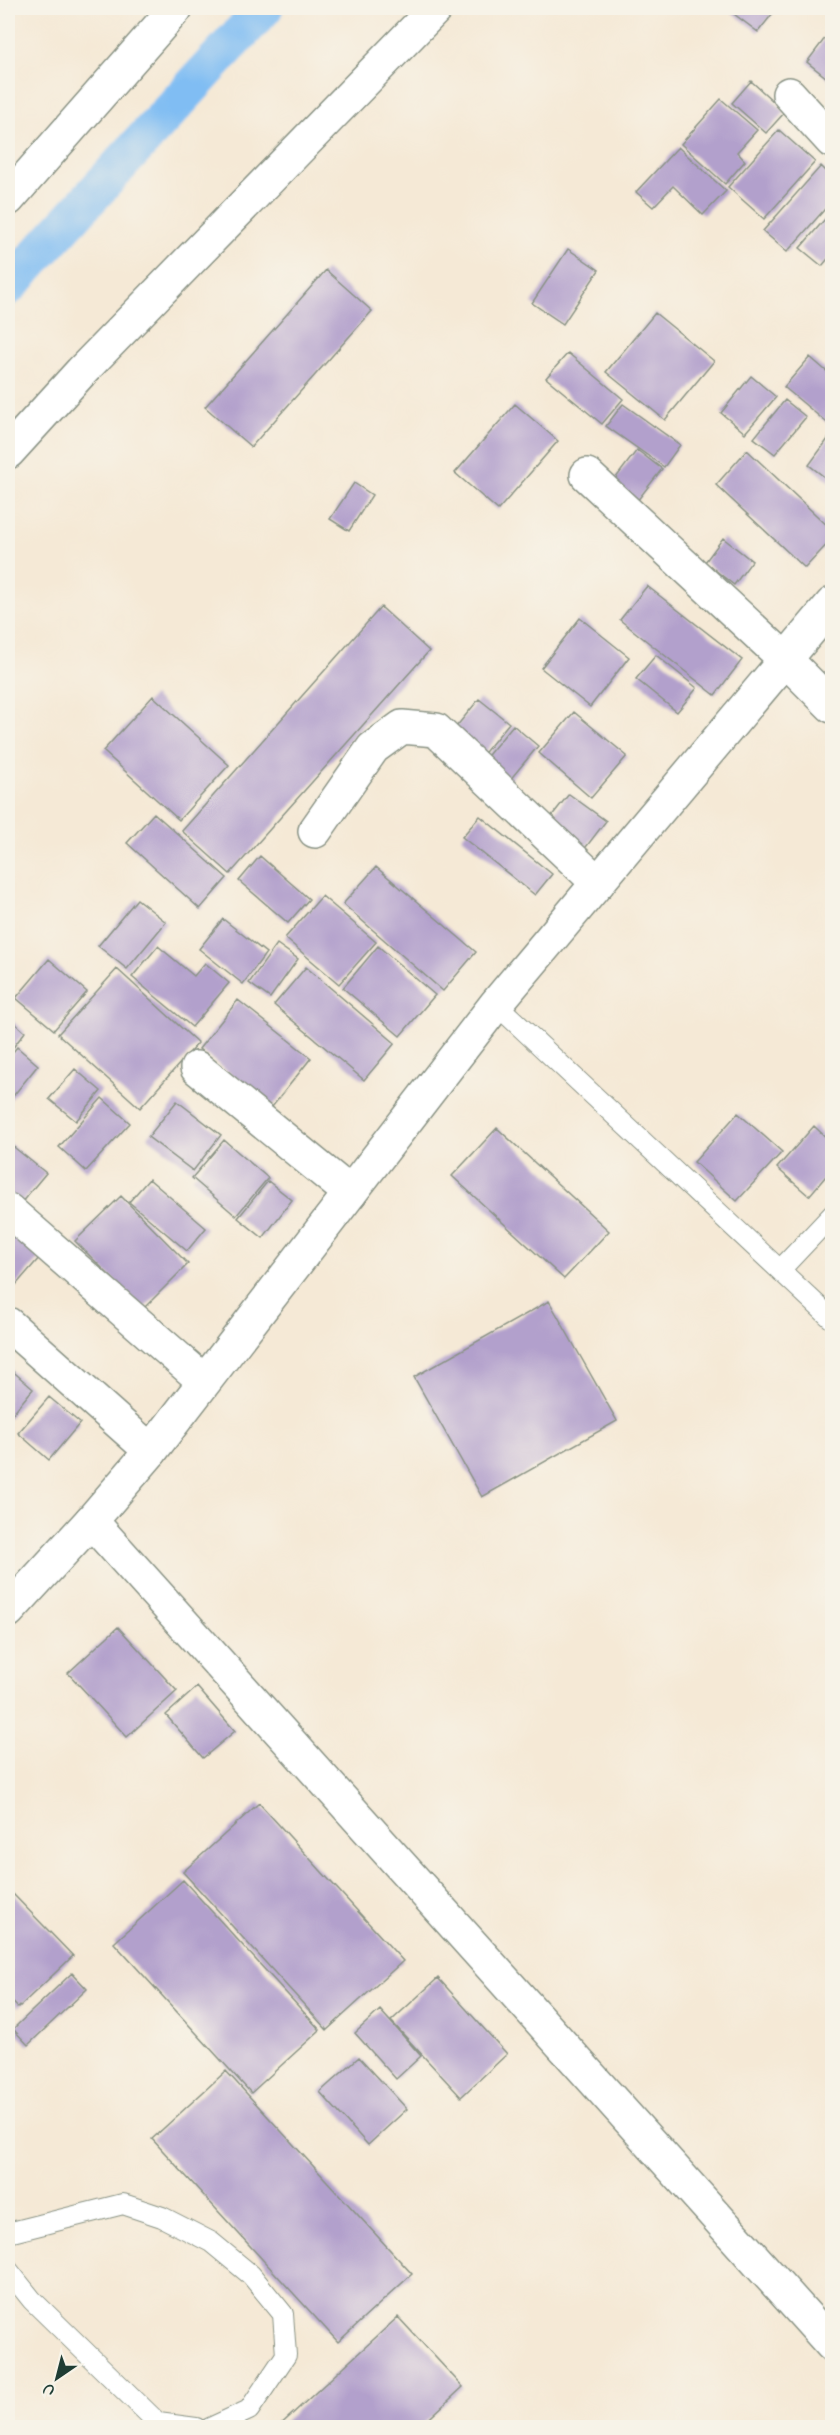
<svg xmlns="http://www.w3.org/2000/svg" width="840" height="2435" font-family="Mynerve,sans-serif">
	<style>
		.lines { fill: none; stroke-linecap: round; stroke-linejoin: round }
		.canal { stroke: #80bdf3; stroke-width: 38 }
		.building { fill: #b2a0cc }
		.lane-casing { stroke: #8a9385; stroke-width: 22 }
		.street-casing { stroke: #8a9385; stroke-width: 36 }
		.secondary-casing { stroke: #8a9385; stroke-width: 36 }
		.primary-casing { stroke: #8a9385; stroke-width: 36 }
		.lane { stroke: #fff; stroke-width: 20 }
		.street { stroke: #fff; stroke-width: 33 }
		.secondary { stroke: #fff; stroke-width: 33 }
		.primary { stroke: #fff; stroke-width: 33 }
	</style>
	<rect width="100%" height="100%" fill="#f7f3e8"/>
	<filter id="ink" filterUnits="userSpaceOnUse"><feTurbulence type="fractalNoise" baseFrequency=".0167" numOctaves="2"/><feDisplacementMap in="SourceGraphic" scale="12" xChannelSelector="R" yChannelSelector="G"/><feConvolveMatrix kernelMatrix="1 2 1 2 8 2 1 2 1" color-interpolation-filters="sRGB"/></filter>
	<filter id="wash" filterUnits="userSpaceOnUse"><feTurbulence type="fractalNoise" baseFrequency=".008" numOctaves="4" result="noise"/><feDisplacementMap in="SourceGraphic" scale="24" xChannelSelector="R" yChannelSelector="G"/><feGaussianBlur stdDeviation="1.35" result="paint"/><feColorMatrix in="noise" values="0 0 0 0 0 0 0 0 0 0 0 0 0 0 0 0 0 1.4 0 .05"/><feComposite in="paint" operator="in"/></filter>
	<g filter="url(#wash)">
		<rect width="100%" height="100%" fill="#f5e9d6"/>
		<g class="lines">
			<!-- canal -->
			<path class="canal" d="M8 287 264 8"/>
		</g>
		<g id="blocks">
			<!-- building -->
			<path class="building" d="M726 8H777L758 32Z
				M832 29V82L807 62Z
				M751 81 785 112 766 133 732 103Z
				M721 99 757 130 737 152 745 161 725 184 681 144Z
				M779 130 815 162 764 219 728 187Z
				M678 147 726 191 703 215 673 186 653 207 636 192Z
				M821 166 832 177V201L787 252 763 231Z
				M832 211V254L822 266 800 248Z
				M568 249 599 270 563 324 532 303Z
				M326 270 372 311 251 447 205 407Z
				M655 313 714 361 665 420 606 372Z
				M568 353 623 399 602 424 546 378Z
				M810 357 832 376V427L784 387Z
				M751 376 776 397 745 433 721 413Z
				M785 400 806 417 775 454 754 438Z
				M515 404 558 441 498 510 455 473Z
				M623 404 680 445 664 467 606 426Z
				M831 435 832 437 831 482 809 465Z
				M637 450 662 469 630 510 606 491Z
				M747 450 832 530V539L805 568 716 485Z
				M354 483 372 495 349 531 330 519Z
				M723 538 752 561 734 585 705 562Z
				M647 586 742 660 715 695 620 620Z
				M381 607 429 651 230 874 182 831Z
				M580 618 629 657 590 707 541 668Z
				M656 655 697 688 677 712 636 679Z
				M153 696 229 765 179 820 103 751Z
				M479 699 509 723 477 762 447 738Z
				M574 712 627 756 591 798 539 753Z
				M513 725 538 746 504 787 479 766Z
				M569 794 606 821 583 851 547 822Z
				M154 813 227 878 200 909 127 843Z
				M480 816 552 874 535 895 462 837Z
				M260 856 309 899 288 923 239 881Z
				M376 867 476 952 443 991 343 904Z
				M322 896 376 942 339 984 285 938Z
				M137 899 166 922 127 969 98 946Z
				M223 919 266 953 243 984 199 949Z
				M277 944 298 959 270 998 249 983Z
				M158 946 194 976 205 963 229 983 192 1027 132 977Z
				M378 946 435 995 400 1036 343 988Z
				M49 959 87 992 54 1030 16 998Z
				M306 967 395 1043 364 1080 274 1005Z
				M117 969 198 1043 140 1108 58 1034Z
				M238 1000 311 1058 272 1107 199 1049Z
				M8 1017 25 1032 8 1054Z
				M17 1047 38 1065 10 1100 8 1098V1058Z
				M75 1069 101 1091 76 1121 49 1099Z
				M102 1098 130 1123 86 1171 59 1147Z
				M177 1101 221 1135 193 1171 148 1137Z
				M738 1113 782 1152 737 1201 694 1162Z
				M814 1126 832 1143V1169L809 1196 777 1168Z
				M497 1128 609 1231 564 1279 452 1176Z
				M224 1140 268 1178 236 1216 192 1178Z
				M10 1144 46 1173 16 1209 8 1202V1147Z
				M149 1179 206 1228 187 1251 129 1202Z
				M268 1181 292 1200 263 1238 238 1218Z
				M121 1196 188 1264 143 1309 75 1241Z
				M8 1228 40 1257 8 1294Z
				M549 1301 617 1421 482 1497 414 1377Z
				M8 1367 33 1389 8 1419Z
				M49 1397 80 1423 49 1460 18 1433Z
				M118 1627 177 1691 127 1737 68 1673Z
				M197 1687 235 1731 203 1758 166 1715Z
				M259 1803 403 1961 327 2030 183 1872Z
				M183 1880 320 2030 251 2093 114 1943Z
				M13 1894 73 1956 18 2008 8 1997V1899Z
				M72 1973 87 1989 28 2045 13 2029Z
				M438 1978 507 2054 461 2097 391 2021Z
				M380 2010 421 2056 396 2079 355 2033Z
				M359 2057 407 2109 368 2145 320 2092Z
				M226 2071 412 2274 338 2342 152 2139Z
				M398 2317 463 2387 419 2428H277Z"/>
		</g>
	</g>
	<g filter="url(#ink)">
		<use href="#blocks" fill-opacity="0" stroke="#8a9385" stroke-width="1.5"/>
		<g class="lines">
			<defs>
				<path id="lane" d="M496 1004 832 1319
					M780 1270 832 1215
					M8 2233 123 2204 162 2217 211 2242 251 2275 283 2314 286 2355 249 2410 210 2428
					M8 2270 32 2300 158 2423 196 2428"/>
				<path id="street" d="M789 94 832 141
					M8 199 176 8
					M8 452 81 372 436 8
					M587 475 786 660 832 706
					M315 831 373 748 402 727 436 730 598 883
					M197 1068 350 1193
					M8 1210 204 1381
					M8 1324 151 1451"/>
				<path id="secondary" d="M91 1521 832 2345"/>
				<path id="primary" d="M8 1611 91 1521 151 1451 496 1004 832 604"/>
			</defs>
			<!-- lane casing -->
			<use href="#lane" class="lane-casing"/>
			<!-- street casing -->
			<use href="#street" class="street-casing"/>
			<!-- secondary casing -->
			<use href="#secondary" class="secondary-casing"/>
			<!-- primary casing -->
			<use href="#primary" class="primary-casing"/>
			<!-- lane -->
			<use href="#lane" class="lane"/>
			<!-- street -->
			<use href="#street" class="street"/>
			<!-- secondary -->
			<use href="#secondary" class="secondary"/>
			<!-- primary -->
			<use href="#primary" class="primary"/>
		</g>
	</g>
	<!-- margin -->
	<rect width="840" height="2435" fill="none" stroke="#f7f3e8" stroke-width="30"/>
	<!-- north arrow -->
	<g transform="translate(57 2378) rotate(215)" stroke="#f7f3e8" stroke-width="4.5" paint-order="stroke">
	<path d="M0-4.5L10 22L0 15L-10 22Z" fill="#1f3d34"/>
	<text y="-9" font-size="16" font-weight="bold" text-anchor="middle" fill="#1f3d34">U</text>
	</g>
</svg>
